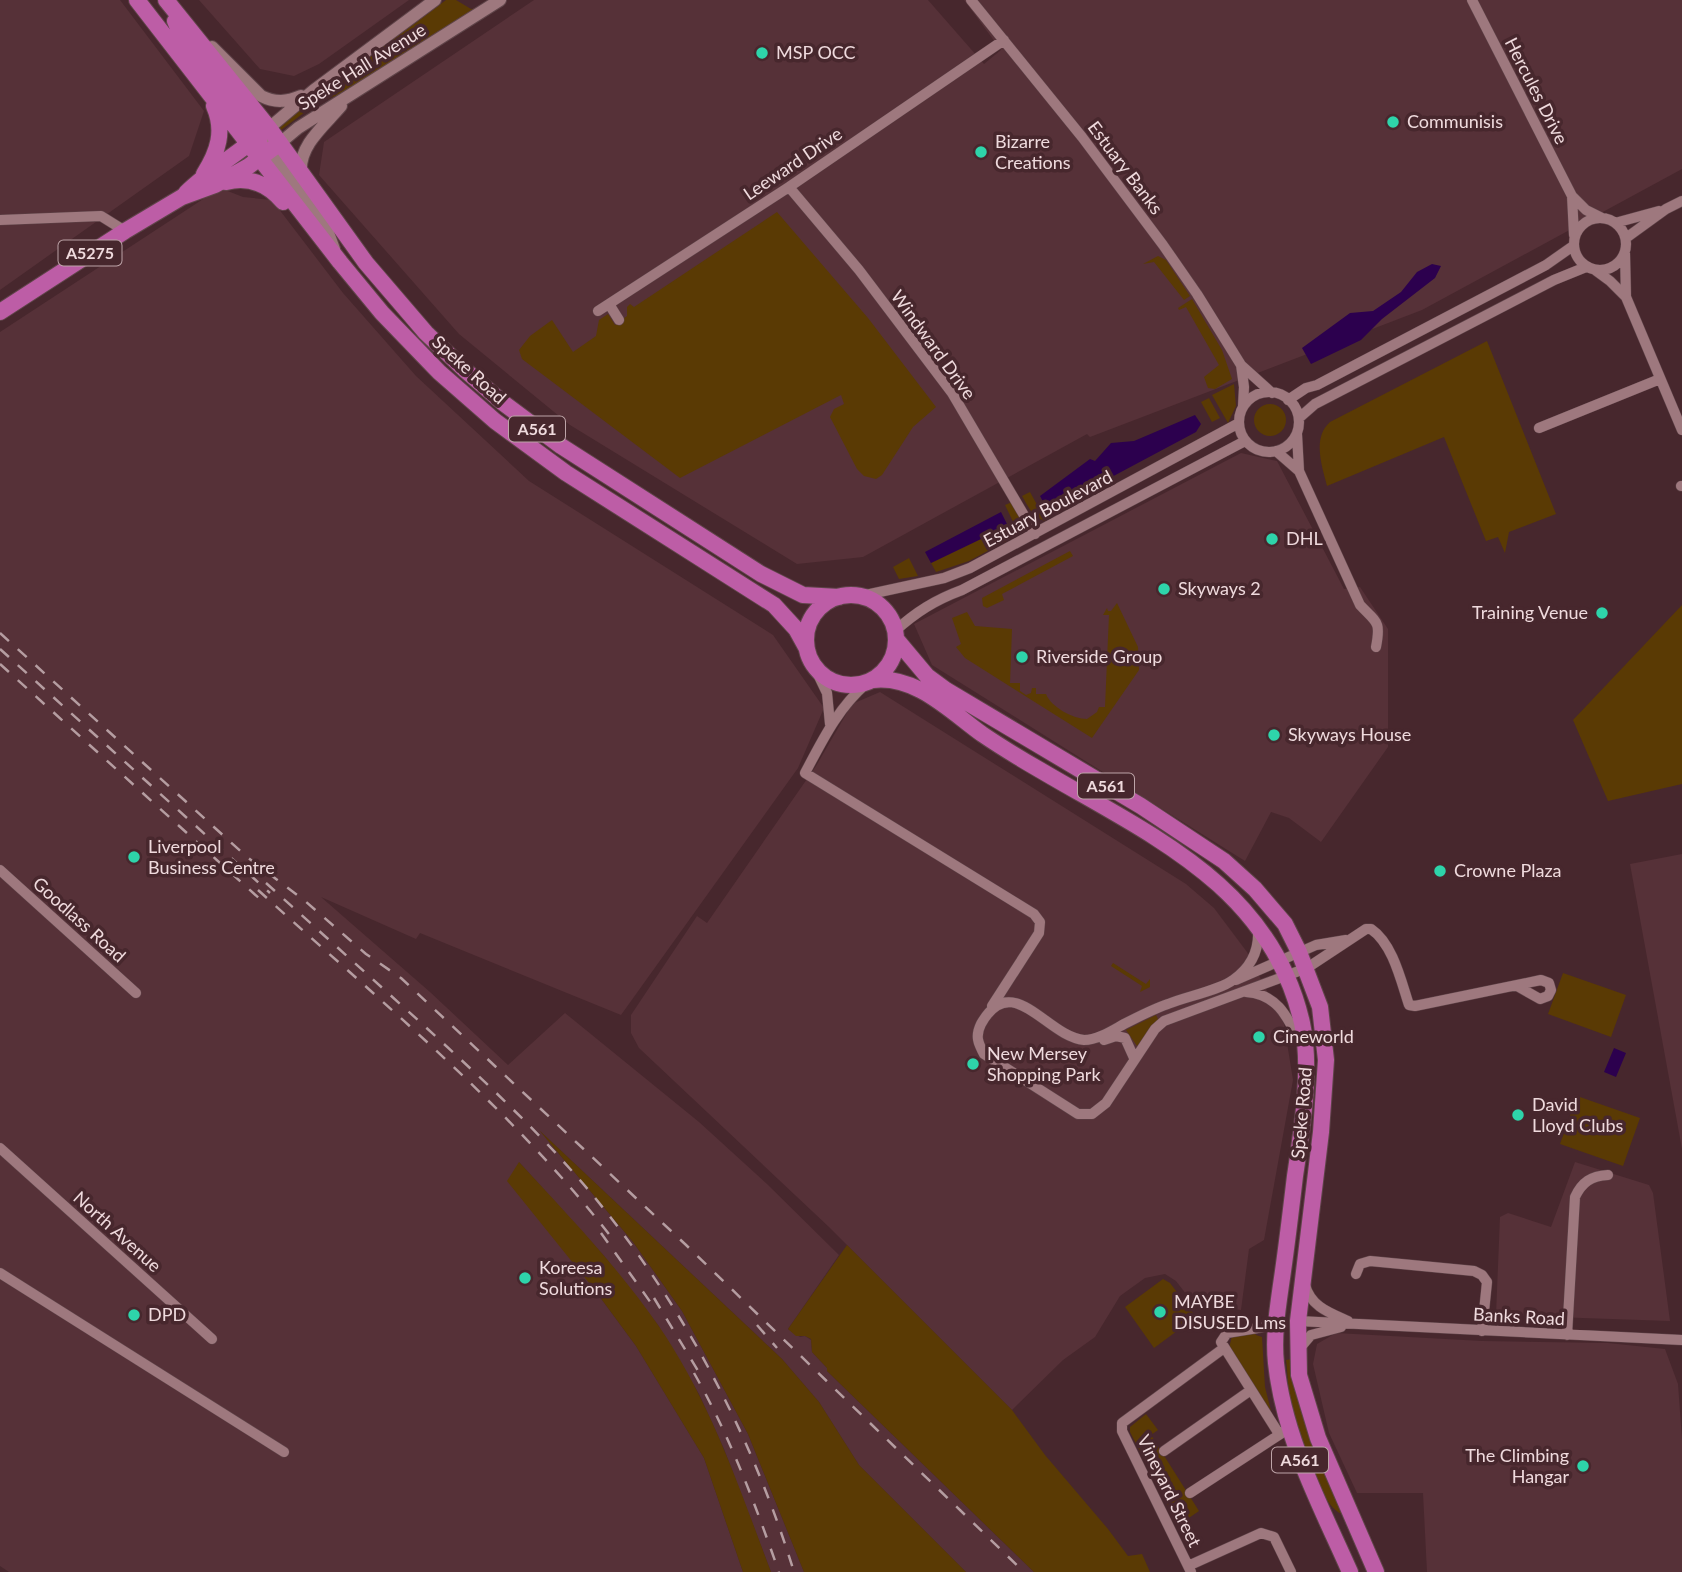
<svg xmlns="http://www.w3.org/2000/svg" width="1682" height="1572" font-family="Lato,sans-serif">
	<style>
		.built { fill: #563138 }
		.green { fill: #5a3a04 }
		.water { fill: #2c004e }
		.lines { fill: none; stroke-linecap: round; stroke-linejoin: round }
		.minor-casing { stroke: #5f4449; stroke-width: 11 }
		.tertiary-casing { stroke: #5f4449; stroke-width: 14 }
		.trunk-casing { stroke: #5f4449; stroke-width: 18 }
		.minor { stroke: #9e787e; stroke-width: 10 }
		.tertiary { stroke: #9e787e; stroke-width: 12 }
		.trunk { stroke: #bd5da6; stroke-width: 16 }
		.rail { stroke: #b59da1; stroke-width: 2.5; stroke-dasharray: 12 12; stroke-linecap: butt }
		.poi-dot { fill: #2ed4aa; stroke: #47272d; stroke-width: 2.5 }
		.labels { text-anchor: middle; stroke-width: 7; stroke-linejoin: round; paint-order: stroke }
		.shield { fill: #47272d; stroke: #bda4a8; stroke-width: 2 }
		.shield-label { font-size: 16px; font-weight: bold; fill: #efdadd }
		.poi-label { font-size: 18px; fill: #efdadd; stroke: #47272d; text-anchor: start }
		.street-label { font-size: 18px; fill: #efdadd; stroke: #47272d }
	</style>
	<rect width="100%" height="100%" fill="#47272d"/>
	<!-- built -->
	<path class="built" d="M0 0H120L204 111 189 156 0 290Z
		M199 0H409L319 64 294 76 260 69Z
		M534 0H928L984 64 1001 50 964 0H1682V169L1422 310 1090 437 1087 434 863 557 797 564 570 425 459 334 319 175 324 142Z
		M220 188 243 197 272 200 343 293 416 376 529 481 773 635 824 708 798 768 621 1015 420 933 416 939 321 897 430 992 508 1065 565 1013 699 1122 767 1184 839 1255 788 1329 800 1337 805 1336 811 1340 812 1352 827 1368V1371L1034 1572H966L859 1465 819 1402 782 1359 540 1131 633 1242 682 1311 748 1434 804 1572H771L724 1449 699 1394 658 1325 605 1257 519 1162 594 1289 636 1346 704 1458 743 1572H9L0 1566V332Z
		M1241 453 1277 461 1344 589 1360 587 1388 629V747L1321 842 1289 818 1271 812 1245 861 932 665 914 624Z
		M880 692 1186 884 1214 908 1247 952 1284 1024 1293 1080 1264 1240 1249 1249 1241 1310 1193 1303 1176 1281 1165 1274 1145 1278 1120 1296 1095 1337 1063 1360 1012 1410 829 1227 639 1048 631 1033V1015L697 916 707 923 816 766 852 704Z
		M1682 854V1149L1630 864Z
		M1575 1162 1649 1185 1653 1193 1670 1321 1496 1315 1500 1217 1508 1213 1551 1227Z
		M1336 1333 1482 1341 1608 1343 1665 1349 1678 1384 1682 1439V1572H1427L1423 1493H1357L1329 1433 1313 1364 1317 1344Z"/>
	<!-- green -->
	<path class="green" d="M446 0H456L471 9 479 8 372 82 317 103 281 130 278 126Z
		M777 212 868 318 936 407 913 427 882 475 876 479 864 476 857 469 830 417 834 409 844 404 841 395 680 478 522 359 519 350 530 336 552 320 573 352 596 336 599 320 608 314 615 325 627 316V307L630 304 634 307Z
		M1158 256 1166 260 1190 296 1184 300 1154 262 1143 264Z
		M1192 299 1222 350 1232 379 1215 389 1208 388 1204 377 1219 365 1186 307 1179 310 1178 308Z
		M1487 341 1556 514 1509 532 1505 553 1498 537 1486 541 1444 437 1327 486C1322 466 1312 438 1330 422Z
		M1234 384 1236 406 1228 423 1212 395Z
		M1209 398 1220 418 1212 422 1201 402Z
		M1254 420a16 16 0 1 1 32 0a16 16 0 1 1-32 0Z
		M1030 492 1046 521C1033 518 1029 508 1022 496Z
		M1012 502 1022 521 1019 534 969 561 936 572 931 563 1008 526 1012 533 1017 530 1005 505Z
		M1070 551 1073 556 1002 594 1004 600 987 608 983 606 982 598Z
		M909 558 918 576 899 579 893 567Z
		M1117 603 1138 647 1139 670 1092 738 965 658 956 647 961 644 952 618 967 612 975 626 1012 629 1010 683H1020V691L1026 695 1031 693 1032 688H1036V694H1046C1051 707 1073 719 1087 719L1097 712 1099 707H1105L1109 615H1103L1107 608 1108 611H1111Z
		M1682 605V784L1608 801 1573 720Z
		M1113 963 1146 984 1150 979V987L1140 992 1142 986 1111 966Z
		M1563 973 1626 995 1611 1037 1548 1014Z
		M1156 1015 1159 1021 1137 1046 1126 1030Z
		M1577 1096 1640 1118 1623 1166 1560 1144Z
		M539 1130 782 1359 819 1402 859 1465 966 1572H804L748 1434 682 1311 633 1242Z
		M519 1162C567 1214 617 1266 658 1325 710 1400 739 1487 771 1572H743L704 1458 636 1346 594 1289 507 1181Z
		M847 1245 1012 1410 1045 1455 1108 1529 1128 1556 1142 1554 1150 1572H1034L827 1371V1368L812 1352 811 1339 805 1336H796L788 1329Z
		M1163 1279 1170 1283 1196 1317 1154 1348 1125 1307Z
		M1254 1332 1256 1335 1262 1337 1265 1387 1271 1411H1269L1229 1348 1232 1336Z
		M1292 1359C1299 1418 1320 1461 1343 1514 1321 1510 1298 1431 1292 1409 1288 1393 1288 1376 1286 1360Z
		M1146 1414 1158 1430 1151 1435 1199 1511 1180 1524 1177 1523 1130 1432V1427Z"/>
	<!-- water -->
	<path class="water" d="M1432 264 1441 266 1435 278 1382 319 1361 340 1311 364 1302 348 1350 313 1373 311 1401 292 1417 272Z
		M1195 415 1201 424 1196 432 1048 511 1040 496 1090 459 1095 461 1111 443 1134 441Z
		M1001 512 1008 526 931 563 925 552Z
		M1614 1048 1626 1053 1616 1077 1604 1072Z"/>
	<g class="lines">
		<defs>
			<path id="minor" d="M971 0 1082 137 1163 245 1197 294 1241 365 1272 393
				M1472 0 1572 196 1586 210 1602 218
				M789 187 859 270 952 393 1035 534
				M1572 196 1574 235
				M1574 244a26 26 0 1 1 52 0a26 26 0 1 1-52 0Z
				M0 220 101 216 125 231
				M1615 223 1659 211
				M1626 238 1666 209 1682 201
				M1625 253 1626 297
				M1595 270 1610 281 1626 297 1682 430
				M609 304 619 320
				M598 311 789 187 1004 40
				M1241 365 1244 387 1243 406
				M1239 422a30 30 0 1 1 60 0a30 30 0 1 1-60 0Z
				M1288 400 1306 388 1317 385 1546 265 1573 246
				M1299 418 1315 404 1554 280 1586 267
				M1539 428 1660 379
				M1297 434 1299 471 1360 605C1377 623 1381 621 1376 647
				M1276 451 1299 471
				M1681 486H1682
				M861 596 944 578 970 568 1239 423
				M895 631C916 612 935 600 962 590L1245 441
				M813 664 827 693 830 724
				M867 683C838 708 823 739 805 773L1034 914 1040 922 1039 933 992 1006
				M0 870 136 993
				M1258 931C1259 951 1250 968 1233 980 1220 990 1185 997 1168 1004 1153 1009 1138 1017 1124 1024 1113 1030 1098 1040 1084 1040 1047 1037 1012 968 981 1024 975 1036 978 1043 984 1054L1078 1114H1092L1106 1103 1155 1029 1164 1021 1307 968 1366 929H1371C1393 944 1401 981 1409 1005L1415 1006 1541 980 1549 983 1551 990 1548 996 1540 999 1517 986
				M1236 980 1316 945 1346 940
				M1246 992C1277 994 1287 1016 1300 1042
				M1104 1040 1116 1036 1125 1038 1134 1058
				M0 1148 212 1339
				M0 1273 284 1452
				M1356 1274 1360 1264 1370 1261 1474 1271 1482 1275 1487 1282 1482 1331
				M1305 1285C1311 1307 1330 1313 1348 1321
				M1276 1317 1270 1326 1227 1333 1221 1342 1279 1434
				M1298 1321 1682 1340
				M1567 1335 1575 1197C1582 1182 1591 1176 1608 1175
				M1300 1348 1311 1335 1341 1327
				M1164 1451 1251 1390
				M1190 1493 1285 1431
				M1188 1566 1261 1533 1274 1537 1291 1572
				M1191 1572 1122 1431V1423L1224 1348"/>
			<path id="tertiary" d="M212 47 261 96C275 103 287 102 301 96
				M280 143 298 128 500 0
				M301 172C299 145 325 125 341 106
				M334 249 326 227 269 151V128L314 90 435 0"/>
			<path id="trunk" d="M137 0 340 262 382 313 439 372 495 421 566 473 774 605 796 629 807 649
				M166 0 269 128 366 263 426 333 466 371 502 402 561 446 761 574 803 595 839 597
				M175 21 183 40 259 136 260 159
				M204 174C218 152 225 131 214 106
				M226 182C249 176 268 184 283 202
				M186 193C207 172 233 157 256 138
				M0 312 125 231 182 197 215 185 249 166 280 143
				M806 640a45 45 0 1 1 90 0a45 45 0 1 1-90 0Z
				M896 639 927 676 946 690 1141 806 1224 861 1255 889 1285 924 1299 952 1320 1007 1326 1060 1321 1132 1298 1321 1299 1375 1318 1438 1376 1572
				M873 680C916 675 950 711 982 734 1001 747 1021 759 1040 770 1150 835 1271 886 1302 1023 1312 1069 1302 1129 1295 1176 1291 1210 1287 1244 1282 1278 1278 1306 1273 1335 1276 1363 1284 1438 1320 1504 1350 1572"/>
		</defs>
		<!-- minor casing -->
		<use href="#minor" class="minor-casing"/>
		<!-- tertiary casing -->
		<use href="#tertiary" class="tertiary-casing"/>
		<!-- trunk casing -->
		<use href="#trunk" class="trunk-casing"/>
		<!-- minor -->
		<use href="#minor" class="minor"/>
		<!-- tertiary -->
		<use href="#tertiary" class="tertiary"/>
		<!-- trunk -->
		<use href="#trunk" class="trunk"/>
		<!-- rail -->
		<path class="rail" d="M0 633 247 857 305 901 366 954 401 978 685 1244 1024 1572
			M0 649 270 893
			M0 664 261 900
			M266 883C317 929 368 975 419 1021 479 1076 539 1131 591 1193 682 1303 752 1435 794 1572
			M258 890C380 1001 510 1107 612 1238
			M601 1233 656 1310
			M654 1298 703 1379
			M757 1325 777 1348
			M694 1373C730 1436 755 1504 779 1572"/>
	</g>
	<!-- markers -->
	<g class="poi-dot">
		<circle cx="762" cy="53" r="7"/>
		<circle cx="1393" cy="122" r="7"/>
		<circle cx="981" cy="152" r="7"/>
		<circle cx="1272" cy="539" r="7"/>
		<circle cx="1164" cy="589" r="7"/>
		<circle cx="1602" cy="613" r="7"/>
		<circle cx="1022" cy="657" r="7"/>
		<circle cx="1274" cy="735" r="7"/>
		<circle cx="134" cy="857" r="7"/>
		<circle cx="1440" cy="871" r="7"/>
		<circle cx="1259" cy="1037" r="7"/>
		<circle cx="973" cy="1064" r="7"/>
		<circle cx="1518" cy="1115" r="7"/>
		<circle cx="525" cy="1278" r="7"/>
		<circle cx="1160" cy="1312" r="7"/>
		<circle cx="134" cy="1315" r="7"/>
		<circle cx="1583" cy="1466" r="7"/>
	</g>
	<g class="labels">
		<!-- shield labels -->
		<g class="shield">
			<rect x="58.5" y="240.5" width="63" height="25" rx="5"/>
			<rect x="509" y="416.5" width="56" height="25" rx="5"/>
			<rect x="1078" y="773.5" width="56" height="25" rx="5"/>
			<rect x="1272" y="1447.5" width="56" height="25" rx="5"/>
		</g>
		<g class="shield-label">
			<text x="90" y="259">A5275</text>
			<text x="537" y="435">A561</text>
			<text x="1106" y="792">A561</text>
			<text x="1300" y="1466">A561</text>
		</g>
		<!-- poi labels -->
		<g class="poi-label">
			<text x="776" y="59">MSP OCC</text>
			<text x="1407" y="128">Communisis</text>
			<text x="995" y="148">Bizarre<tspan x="995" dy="21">Creations</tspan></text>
			<text x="1286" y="545">DHL</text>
			<text x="1178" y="595">Skyways 2</text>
			<text x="1588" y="619" text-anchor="end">Training Venue</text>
			<text x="1036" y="663">Riverside Group</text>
			<text x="1288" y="741">Skyways House</text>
			<text x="148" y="853">Liverpool<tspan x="148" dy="21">Business Centre</tspan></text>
			<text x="1454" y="877">Crowne Plaza</text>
			<text x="1273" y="1043">Cineworld</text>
			<text x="987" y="1060">New Mersey<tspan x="987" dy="21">Shopping Park</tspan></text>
			<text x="1532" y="1111">David<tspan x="1532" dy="21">Lloyd Clubs</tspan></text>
			<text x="539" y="1274">Koreesa<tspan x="539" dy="21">Solutions</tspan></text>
			<text x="1174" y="1308">MAYBE<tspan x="1174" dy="21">DISUSED Lms</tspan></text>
			<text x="148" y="1321">DPD</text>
			<text x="1569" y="1462" text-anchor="end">The Climbing<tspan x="1569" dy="21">Hangar</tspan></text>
		</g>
		<!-- street labels -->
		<g class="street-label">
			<text transform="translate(362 67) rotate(-32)" y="6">Speke Hall Avenue</text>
			<text transform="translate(1536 91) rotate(63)" y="6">Hercules Drive</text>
			<text transform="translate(793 164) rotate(-34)" y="6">Leeward Drive</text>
			<text transform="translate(1125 168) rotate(53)" y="6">Estuary Banks</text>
			<text transform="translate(933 345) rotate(54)" y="6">Windward Drive</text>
			<text transform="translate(469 370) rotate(42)" y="6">Speke Road</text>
			<text transform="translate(1048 509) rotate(-28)" y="6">Estuary Boulevard</text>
			<text transform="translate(79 920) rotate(42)" y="6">Goodlass Road</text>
			<text transform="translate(1302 1113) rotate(-85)" y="6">Speke Road</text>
			<text transform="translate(117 1232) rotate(42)" y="6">North Avenue</text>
			<text transform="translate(1519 1317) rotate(3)" y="6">Banks Road</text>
			<text transform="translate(1169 1491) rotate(64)" y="6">Vineyard Street</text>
		</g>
	</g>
</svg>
